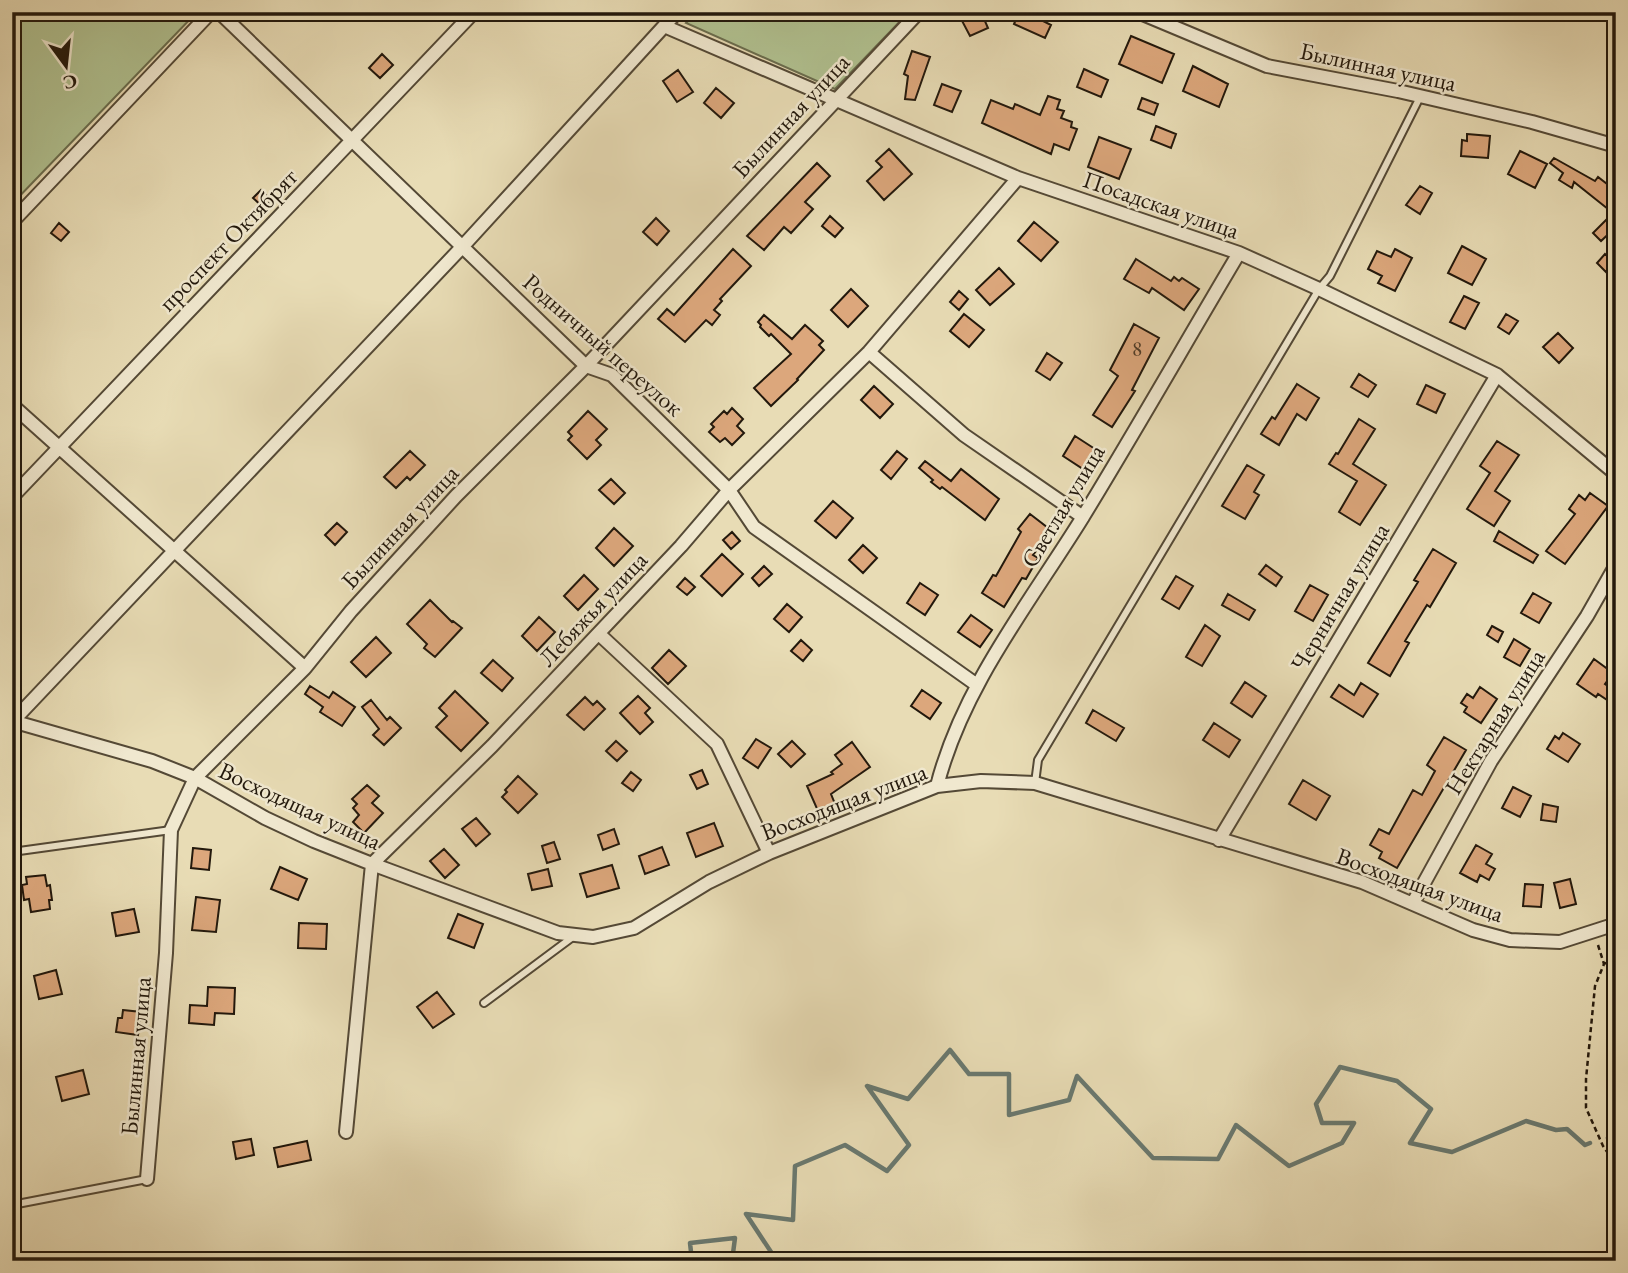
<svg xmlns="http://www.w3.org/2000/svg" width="1628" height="1273" font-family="'EB Garamond',serif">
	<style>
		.green { fill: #b1c291; stroke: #6a6d4e; stroke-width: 2 }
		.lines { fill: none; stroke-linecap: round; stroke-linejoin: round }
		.stream { stroke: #697970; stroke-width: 4.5 }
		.building { fill: #dca77c; stroke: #22180c; stroke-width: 2 }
		.service-casing { stroke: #544936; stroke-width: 10 }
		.minor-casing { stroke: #544936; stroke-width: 16 }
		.path { stroke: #22180c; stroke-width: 2.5; stroke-dasharray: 5 3.5; stroke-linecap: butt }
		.service { stroke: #f0e8cf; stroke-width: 6 }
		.minor { stroke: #f0e8cf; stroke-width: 12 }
		.labels { text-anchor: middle; stroke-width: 5; stroke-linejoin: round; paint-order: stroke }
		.number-label { font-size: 21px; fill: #503c28 }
		.street-label { font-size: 24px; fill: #22180c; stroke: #f0e8cf }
	</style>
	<rect width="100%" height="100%" fill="#e8dcb5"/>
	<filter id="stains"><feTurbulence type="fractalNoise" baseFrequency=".00286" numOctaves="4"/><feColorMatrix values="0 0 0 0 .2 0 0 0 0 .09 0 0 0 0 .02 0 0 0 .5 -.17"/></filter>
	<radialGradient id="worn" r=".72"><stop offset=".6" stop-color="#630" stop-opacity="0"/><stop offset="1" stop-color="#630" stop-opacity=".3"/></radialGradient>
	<!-- green -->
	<path class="green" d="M12 12H197L12 204Z
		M697 12H909L835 89 686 23Z"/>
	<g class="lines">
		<!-- stream -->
		<path class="stream" d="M1608 1138 1616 1133
			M692 1261 690 1243 735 1238 732 1261
			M777 1261 746 1214 793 1220 795 1166 845 1145 887 1171 909 1145 867 1086 908 1099 950 1050 969 1074H1009V1115L1069 1100 1077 1076 1153 1158 1218 1159 1236 1125 1289 1166 1342 1143 1354 1123H1322L1316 1104 1340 1067 1397 1081 1431 1109 1410 1143 1452 1152 1526 1121 1556 1130 1567 1129 1585 1145 1590 1143"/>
	</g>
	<!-- building -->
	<path class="building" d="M970 12H981L988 28 970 36 960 17Z
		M1019 12H1044L1041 20 1051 25 1045 38 1014 24Z
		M1131 36 1174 54 1162 83 1119 64Z
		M912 51 930 57 915 100 905 99 908 76 904 74Z
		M382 54 393 65 380 78 369 68Z
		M1193 66 1228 84 1219 107 1183 91Z
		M1084 69 1108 80 1101 97 1077 87Z
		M678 70 693 92 677 102 663 81Z
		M942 84 961 91 952 112 934 105Z
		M716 88 734 103 721 118 704 103Z
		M1048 96 1060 100 1057 109 1064 111 1061 118 1072 122 1071 127 1077 129 1069 150 1054 144 1051 154 982 123 991 100 1013 109 1015 104 1040 115Z
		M1142 98 1158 104 1154 115 1138 109Z
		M1156 126 1176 134 1171 148 1151 140Z
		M1467 134 1490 136 1488 158 1461 156 1462 140 1467 141Z
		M1099 137 1131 149 1119 179 1088 167Z
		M889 149 912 174 884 200 867 181 882 167 876 161Z
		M1520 151 1547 164 1535 188 1508 174Z
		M1554 158 1595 181 1598 177 1616 191V227L1601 241 1593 233 1613 213 1574 182 1572 188 1559 180 1563 173 1550 163Z
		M817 163 830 176 805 202 813 209 791 233 784 227 764 250 747 236Z
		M1420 186 1432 193 1420 214 1406 205Z
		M261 190 271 200 264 208 253 198Z
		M830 216 843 228 835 237 822 226Z
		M656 218 669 231 657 245 643 232Z
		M1034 222 1058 242 1041 261 1018 241Z
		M59 223 69 232 61 241 51 233Z
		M1462 246 1486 259 1472 285 1448 273Z
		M733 249 751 266 720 299 722 301 714 310 720 315 712 325 706 320 685 342 658 319 667 309 674 315Z
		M1395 249 1412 258 1395 291 1378 283 1382 276 1368 269 1377 251 1391 257Z
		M1605 254 1615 263 1606 272 1597 263Z
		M1136 259 1171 281 1174 277 1179 281 1182 278 1199 289 1184 310 1152 288 1149 293 1124 279Z
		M999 268 1014 284 990 305 976 290Z
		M851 289 868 306 848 327 831 310Z
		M959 291 968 299 959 310 950 302Z
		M1464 296 1479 303 1465 329 1450 322Z
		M964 314 984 330 969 347 950 331Z
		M1506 314 1518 321 1509 334 1498 327Z
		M764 315 792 339 805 325 823 341 819 345 824 350 797 379 798 380 771 406 754 388 791 354 771 334 769 336 760 327 761 325 758 322Z
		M1134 324 1159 338 1132 390 1135 391 1112 427 1093 415 1118 376 1110 370Z
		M1558 333 1573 348 1559 363 1543 347Z
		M1047 353 1062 363 1050 380 1036 371Z
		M1359 374 1376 385 1368 397 1351 387Z
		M1297 384 1319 398 1306 420 1297 414 1279 445 1261 434 1272 417 1275 419Z
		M1426 385 1445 394 1436 413 1417 404Z
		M874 386 893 404 880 418 861 400Z
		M732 408 743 419 737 426 744 433 732 445 725 438 720 442 709 432 714 427 711 424 724 411 727 414Z
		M588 411 607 429 596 440 601 445 587 459 568 440 572 436 568 432Z
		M1359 419 1375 429 1353 464 1386 485 1360 525 1339 512 1357 481 1329 464 1336 453 1338 454Z
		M1075 436 1095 449 1083 469 1063 456Z
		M1497 441 1519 455 1495 491 1510 501 1494 526 1467 509 1490 473 1480 466Z
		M410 451 425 465 410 480 407 477 396 488 384 477Z
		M897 451 907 459 891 479 881 470Z
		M925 461 951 481 961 469 999 499 985 520 942 487 940 489 931 482 933 480 919 468Z
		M1247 465 1264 475 1254 492 1259 495 1245 519 1222 506Z
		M611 479 625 493 614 504 599 490Z
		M1590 493 1608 506 1565 564 1546 551 1575 514 1569 509 1579 495 1585 500Z
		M833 501 853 518 836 538 815 521Z
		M1030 514 1052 531 1033 555 1038 558 1026 579 1022 578 1004 607 982 593 993 575 996 576 1021 532 1018 529Z
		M337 523 347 532 335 545 325 535Z
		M614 528 633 546 614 566 596 548Z
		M1499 531 1538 555 1533 563 1494 541Z
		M732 532 740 541 731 549 723 540Z
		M863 545 877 558 863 573 849 560Z
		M1433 549 1456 563 1430 607 1427 605 1405 641 1409 643 1390 676 1368 663 1418 582 1414 580Z
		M722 554 743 574 722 596 701 576Z
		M1266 565 1282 577 1276 586 1259 574Z
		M764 566 772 574 759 586 752 578Z
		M584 575 598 589 578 610 564 596Z
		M1176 576 1193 586 1179 609 1162 599Z
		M685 578 695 587 687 595 677 587Z
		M920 583 938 595 925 615 907 603Z
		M1310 585 1328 595 1313 621 1295 611Z
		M1533 593 1551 603 1539 623 1521 613Z
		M1228 594 1255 610 1249 620 1222 605Z
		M430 600 452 622 453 621 462 628 435 657 424 648 427 644 407 624Z
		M787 604 802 617 789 632 774 619Z
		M971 615 992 630 980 647 958 632Z
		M539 617 555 632 537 651 522 636Z
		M1205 625 1220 636 1202 666 1186 657Z
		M1492 626 1503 632 1498 642 1487 635Z
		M376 637 391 653 366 677 351 662Z
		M1514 639 1530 649 1520 666 1504 657Z
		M801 640 812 650 803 661 791 651Z
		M669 650 686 666 668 684 652 668Z
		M1594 659 1613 673 1605 684 1616 692V706L1598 694 1596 697 1577 684Z
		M493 660 513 678 502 691 481 673Z
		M1245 682 1266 696 1252 717 1231 703Z
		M1361 683 1378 694 1363 717 1331 697 1339 685 1354 695Z
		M310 686 329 698 333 692 355 707 342 726 320 712 323 707 305 694Z
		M1480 687 1497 699 1481 723 1464 712 1467 707 1461 703 1467 694 1473 698Z
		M922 690 941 703 930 719 911 706Z
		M455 691 488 723 461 751 436 727 447 716 439 708Z
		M638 696 650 708 645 713 653 722 640 734 620 713Z
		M585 697 593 705 597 701 605 709 584 730 567 715Z
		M371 700 387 720 390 717 401 728 384 745 373 735 379 729 362 707Z
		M1093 710 1124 728 1116 741 1086 723Z
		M1214 723 1240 740 1229 757 1203 740Z
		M1563 733 1580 744 1568 762 1547 749 1555 736 1559 739Z
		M1444 737 1466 750 1397 868 1379 858 1382 852 1370 845 1379 829 1389 834 1413 790 1422 795 1435 771 1427 765Z
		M756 739 771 748 758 768 743 758Z
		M616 741 627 751 617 761 606 751Z
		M792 741 805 754 791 767 778 754Z
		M852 742 870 767 831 794 835 804 818 811 807 786 833 774 831 772 842 764 835 755Z
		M702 770 708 784 697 789 690 775Z
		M631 772 641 780 633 791 622 783Z
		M518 776 537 794 518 813 502 797 507 792 505 790Z
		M1303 780 1330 796 1316 820 1289 804Z
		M367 785 379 796 372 803 383 813 364 833 353 822 359 815 353 808 357 804 352 799Z
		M1513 787 1531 796 1520 817 1502 808Z
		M1543 804 1558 807 1556 822 1541 820Z
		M476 818 490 834 476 846 462 829Z
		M714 823 723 846 696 857 687 833Z
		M614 829 619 844 603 850 598 835Z
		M554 842 560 859 547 863 542 846Z
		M1476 845 1492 854 1486 864 1495 869 1489 880 1480 875 1477 882 1460 873Z
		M662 847 669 865 645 874 639 856Z
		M193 848 211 850 209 870 191 868Z
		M444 849 459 865 445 878 430 861Z
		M612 865 619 888 587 897 580 874Z
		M280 867 307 879 298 900 271 889Z
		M548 869 552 886 532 890 528 874Z
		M45 875 47 886 50 885 52 900H49L50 909 31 912 29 899 24 900 22 885 27 884 26 877Z
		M1570 879 1576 904 1560 908 1554 883Z
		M1525 884 1543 885 1541 907 1523 906Z
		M196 897 220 900 216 932 192 930Z
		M134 909 139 932 116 936 112 913Z
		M458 914 483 924 474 948 448 938Z
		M299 923 327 924 326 949 298 948Z
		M56 970 62 994 39 999 34 976Z
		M208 987 235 988 234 1014 215 1013 214 1025 189 1023 190 1005 207 1006Z
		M437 992 454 1014 433 1028 417 1007Z
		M123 1010 141 1012 138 1035 116 1032 118 1018H122Z
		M83 1070 89 1094 62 1101 56 1077Z
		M251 1139 254 1155 236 1159 233 1142Z
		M307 1141 311 1160 278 1167 274 1148Z"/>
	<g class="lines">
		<defs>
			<path id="service" d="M1035 783 1038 760 1319 289 1330 276 1420 97
				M12 852 171 830
				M484 1003 574 936
				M12 1205 147 1179"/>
			<path id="minor" d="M219 12 586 366 612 375 729 490 754 527 977 685
				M1138 12 1267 66 1398 91 1532 122 1616 146
				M664 26 1018 178 1239 253 1319 289 1497 375 1616 474
				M12 222 211 12
				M869 352 964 435 1083 517
				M12 405 305 668
				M12 497 474 12
				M599 634 717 744 769 853
				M12 721 152 761 195 778 265 818 314 841 372 864 558 933 593 937 634 928 709 882 769 853 937 786 981 781 1035 783 1362 882 1473 930 1510 940 1560 942 1616 924
				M12 722 463 246 677 12
				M937 786C962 688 1028 605 1081 520 1135 432 1186 342 1239 253
				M1219 840 1497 375
				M1413 903 1491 761 1587 616 1616 565
				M346 1132 372 864 492 746 681 546 729 490 869 352 1018 178
				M147 1179 166 953 171 830 195 778 305 668 351 611 456 496 586 366 919 12"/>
		</defs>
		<!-- service casing -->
		<use href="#service" class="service-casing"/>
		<!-- minor casing -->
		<use href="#minor" class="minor-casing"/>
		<!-- path -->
		<path class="path" d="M1598 945 1604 964 1595 986 1586 1079V1108L1603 1146 1616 1165
			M1604 964 1616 958"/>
		<!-- service -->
		<use href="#service" class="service"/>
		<!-- minor -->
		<use href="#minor" class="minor"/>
	</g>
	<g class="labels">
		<!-- number labels -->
		<g class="number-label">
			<text x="1137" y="356">8</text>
		</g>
		<!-- street labels -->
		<g class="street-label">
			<text transform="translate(1378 67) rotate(12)" y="8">Былинная улица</text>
			<text transform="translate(791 116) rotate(-47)" y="8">Былинная улица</text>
			<text transform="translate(1161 205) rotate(19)" y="8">Посадская улица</text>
			<text transform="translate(228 240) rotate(-46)" y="8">проспект Октябрят</text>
			<text transform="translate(603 345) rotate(41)" y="8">Родничный переулок</text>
			<text transform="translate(1063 506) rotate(-59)" y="8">Светлая улица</text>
			<text transform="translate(400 527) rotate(-47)" y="8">Былинная улица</text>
			<text transform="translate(1340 597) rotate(-59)" y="8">Черничная улица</text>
			<text transform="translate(593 609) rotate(-47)" y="8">Лебяжья улица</text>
			<text transform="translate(1495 722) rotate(-58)" y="8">Нектарная улица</text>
			<text transform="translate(844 802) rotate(-21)" y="8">Восходящая улица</text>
			<text transform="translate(300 806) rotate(25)" y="8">Восходящая улица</text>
			<text transform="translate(1420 885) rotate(20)" y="8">Восходящая улица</text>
			<text transform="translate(136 1056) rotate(-85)" y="8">Былинная улица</text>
		</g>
	</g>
	<!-- margin -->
	<rect width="1628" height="1273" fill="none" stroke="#e8dcb5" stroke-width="42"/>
	<rect x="14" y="14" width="1600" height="1245" fill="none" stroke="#22180c" stroke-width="3.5"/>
	<rect x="21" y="21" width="1586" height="1231" fill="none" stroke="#22180c" stroke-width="2"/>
	<!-- north arrow -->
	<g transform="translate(66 66) rotate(165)" stroke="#f0e8cf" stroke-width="5" paint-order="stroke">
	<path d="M0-5L12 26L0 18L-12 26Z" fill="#22180c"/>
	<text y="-10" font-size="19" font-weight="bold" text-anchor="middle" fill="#22180c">С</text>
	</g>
	<rect width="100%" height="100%" filter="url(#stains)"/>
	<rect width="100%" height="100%" fill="url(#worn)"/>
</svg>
